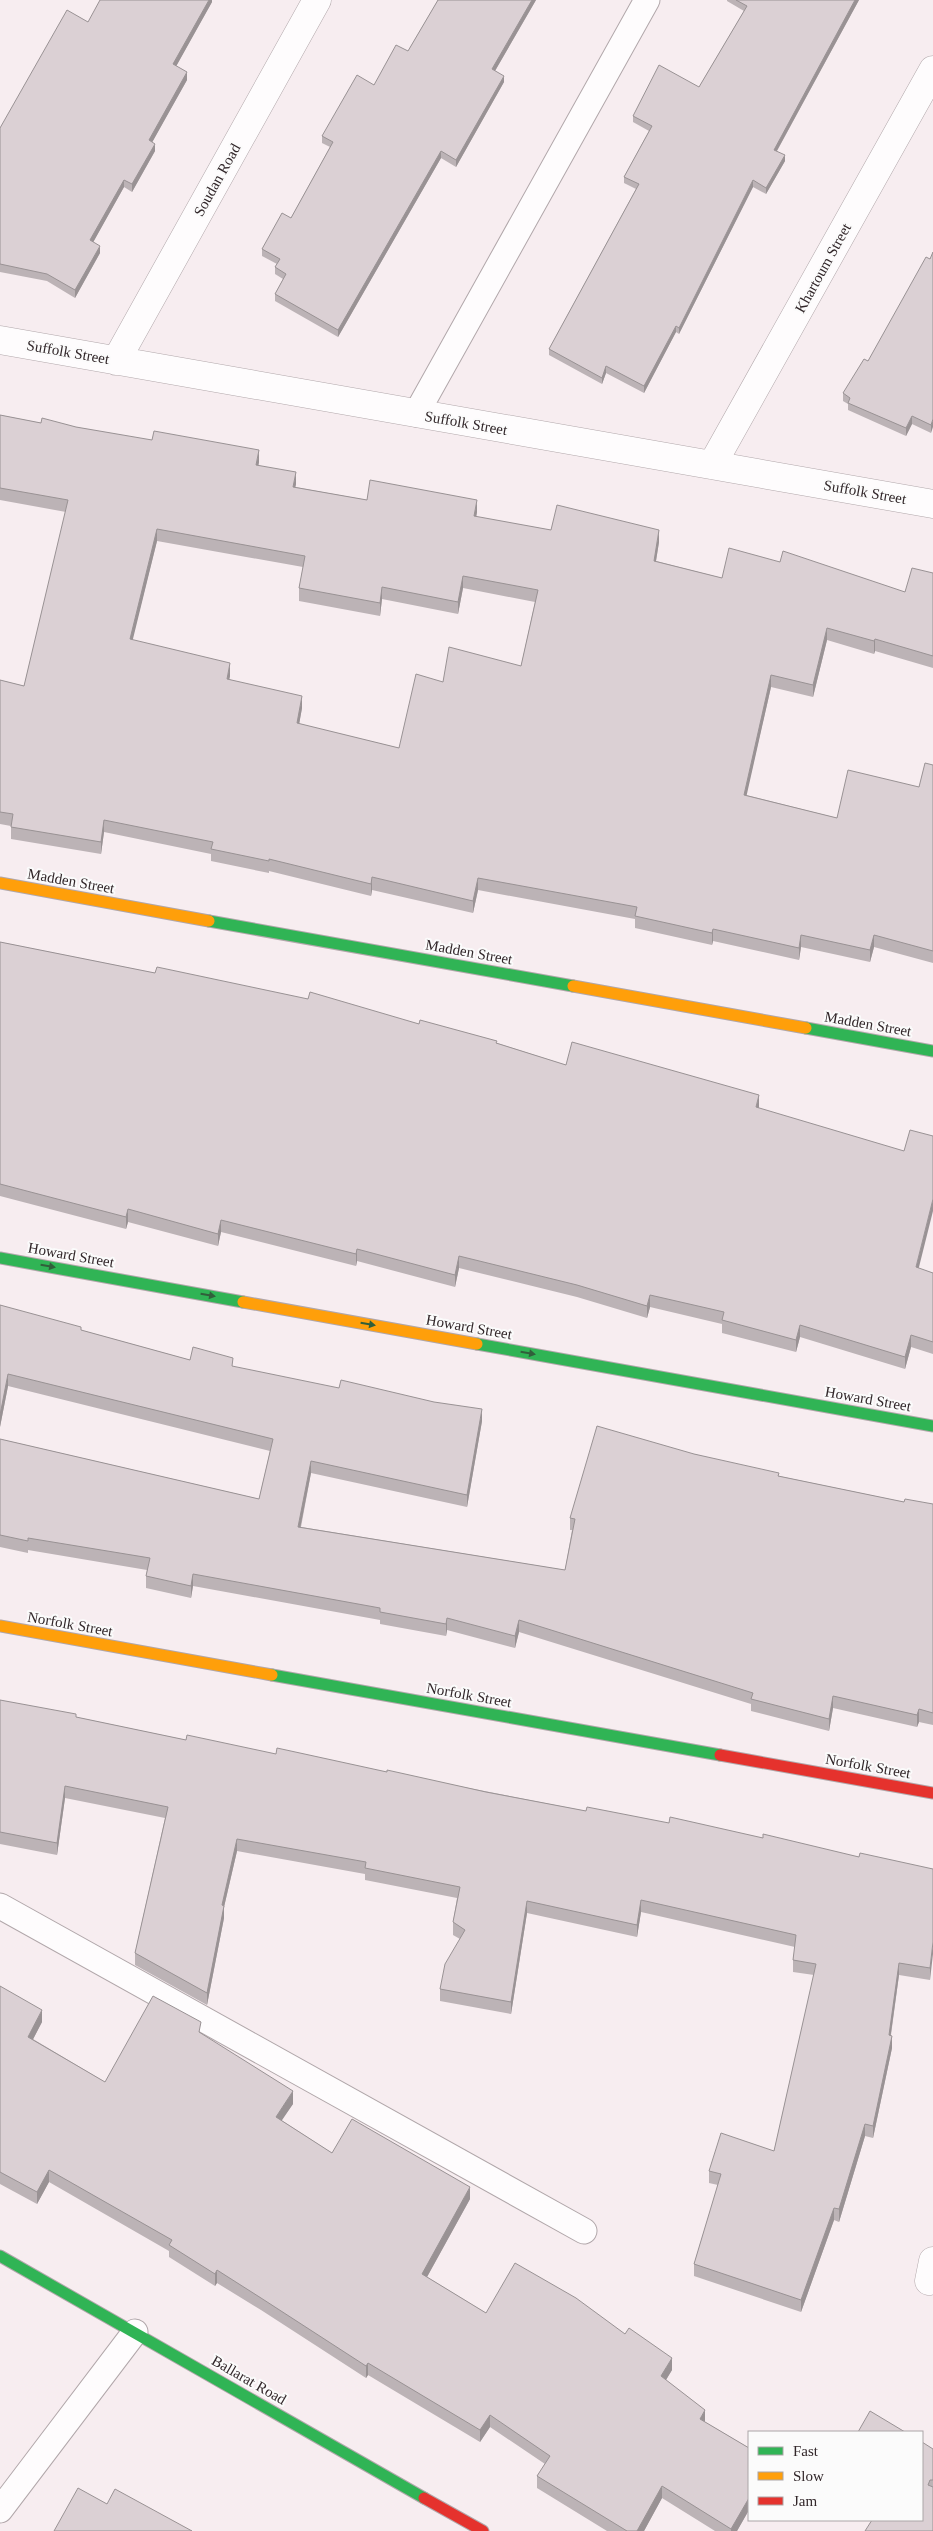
<svg xmlns="http://www.w3.org/2000/svg" width="933" height="2531" font-family="'Times New Roman',serif">
	<style>
		.lines { fill: none; stroke-linecap: round; stroke-linejoin: round }
		.lane-casing { stroke: #b1a7aa; stroke-width: 27 }
		.street-casing { stroke: #b1a7aa; stroke-width: 29 }
		.fast-casing { stroke: #b1a7aa; stroke-width: 13 }
		.slow-casing { stroke: #b1a7aa; stroke-width: 13 }
		.jam-casing { stroke: #b1a7aa; stroke-width: 13 }
		.lane { stroke: #fefcfd; stroke-width: 25 }
		.street { stroke: #fefcfd; stroke-width: 28 }
		.fast { stroke: #30b455; stroke-width: 11 }
		.slow { stroke: #ff9f0a; stroke-width: 11 }
		.jam { stroke: #e5322d; stroke-width: 11 }
		.wall { fill: #bcb3b6; fill-rule: evenodd }
		.shaded-wall { fill: #999294 }
		.building { fill: #dbd0d4; stroke: #999294; fill-rule: evenodd }
		.oneway { fill: #315f3b }
		.labels { text-anchor: middle; stroke-width: 4; stroke-linejoin: round; paint-order: stroke }
		.street-label { font-size: 15px; fill: #32272a; stroke: #fbfbfb }
	</style>
	<rect width="100%" height="100%" fill="#f7edf0"/>
	<g class="lines">
		<defs>
			<path id="lane" d="M416 414 647 0
				M0 1906 584 2231
				M0 2510 135 2332"/>
			<path id="street" d="M0 340 933 504
				M116 361 317 0
				M712 465 933 70
				M929 2281 933 2261"/>
			<path id="fast" d="M209 921 573 986
				M806 1028 933 1051
				M0 1258 243 1302
				M477 1344 933 1426
				M272 1675 720 1755
				M0 2256 424 2498"/>
			<path id="slow" d="M0 883 209 921
				M573 986 806 1028
				M243 1302 477 1344
				M0 1626 272 1675"/>
			<path id="jam" d="M720 1755 933 1793
				M424 2498 483 2531"/>
		</defs>
		<!-- lane casing -->
		<use href="#lane" class="lane-casing"/>
		<!-- street casing -->
		<use href="#street" class="street-casing"/>
		<!-- fast casing -->
		<use href="#fast" class="fast-casing"/>
		<!-- slow casing -->
		<use href="#slow" class="slow-casing"/>
		<!-- jam casing -->
		<use href="#jam" class="jam-casing"/>
		<!-- lane -->
		<use href="#lane" class="lane"/>
		<!-- street -->
		<use href="#street" class="street"/>
		<!-- fast -->
		<use href="#fast" class="fast"/>
		<!-- slow -->
		<use href="#slow" class="slow"/>
		<!-- jam -->
		<use href="#jam" class="jam"/>
	</g>
	<!-- wall -->
	<path class="wall" d="M212 0V2L176 66 187 80 152 142 155 151 132 192 124 187 93 242 100 253 75 298 47 281 0 272V128L88 22Z
		M438 0H536L495 71 504 82 456 167 441 158 338 337 275 301V294L283 279 275 274V267L277 264 262 256V249L291 218 330 147 322 143V136L408 51Z
		M727 0H859L777 151 785 161 766 194 753 187 679 334 676 332 644 393 606 373 602 384 549 355V349L636 189 624 183V177L649 131 633 122V116L699 87 744 11 727 1Z
		M933 252 931 433 912 424 906 436 848 410V404L843 401V393L868 361 930 259Z
		M0 415 41 423 76 427 259 462 258 466 296 484 295 487 367 500 477 512 476 517 551 530 659 542 656 561 722 578 780 562 905 592 933 573V668L875 651 874 654 827 640 813 697 771 687 746 795 837 818 919 787 933 765V963L874 947 870 962 801 947 799 960 713 941 712 945 635 928V919L478 890 473 913 372 890 371 896 269 871V873L211 861V854L104 832 101 854 11 839V826L0 824V680L24 686 66 512 0 500ZM157 541 303 567 299 588V601L380 616 382 599 458 614 463 588 535 602 521 666 443 682 399 748 299 724 302 708 229 679 230 676 132 640Z
		M0 942 155 973 419 1024 497 1043 566 1065 759 1107V1108L918 1268 933 1273V1354L911 1347 905 1369 800 1337 796 1352 722 1333V1324L650 1307 647 1318 577 1297 459 1268 455 1287 357 1261 356 1266 221 1232 218 1246 128 1222 126 1229 0 1196Z
		M0 1305 81 1330 190 1360 233 1367 482 1421 467 1507 311 1473 301 1527 565 1570 572 1530H570V1518L694 1454 779 1476 904 1502 933 1504V1725L919 1722 917 1727 833 1708 829 1731 751 1711V1704L519 1632 515 1648 447 1630 446 1636 380 1624V1620L193 1586 191 1598 146 1588V1576L147 1570 28 1550V1553L0 1547V1439L259 1499 270 1451 8 1386 0 1427Z
		M0 1700 76 1717 186 1740 387 1772 586 1811 763 1838 859 1857 933 1869 930 1980 899 1975 891 2035 892 2048 873 2138 865 2136 839 2222 834 2220 801 2312 694 2276V2264L718 2185 709 2183V2171L774 2151 814 1975 793 1972V1960L795 1947 641 1912 637 1937 527 1913 511 2014 440 2001V1989L460 1939 453 1935V1922L457 1898 365 1880V1874L237 1851 224 1907V1918L207 2005 135 1965V1953L165 1818 65 1798 57 1855 0 1844Z
		M0 1986 42 2022 33 2039 105 2082 201 2034 293 2104 281 2120 332 2153 470 2199 427 2277 486 2313 672 2370 666 2380 705 2422 749 2448V2510L737 2531H715L662 2498 644 2531H607L537 2488V2476L545 2464 490 2427 480 2442 368 2375 366 2378 261 2310 217 2283 215 2286 169 2257V2251L49 2182 37 2204 0 2184Z
		M933 2449V2531H865Z"/>
	<!-- shaded-wall -->
	<path class="shaded-wall" d="M209 0H212V2L173 72V64Z
		M532 0H536L492 76V69Z
		M855 0H859L774 156V150Z
		M187 72V80L149 148V140Z
		M504 76V82L456 167V160Z
		M155 144V151L132 192V184Z
		M441 151V158L338 337V330Z
		M785 155V161L766 194V188Z
		M124 180V187L90 248V240Z
		M753 180V187L679 334V328Z
		M100 246V253L75 298V290Z
		M676 326V332L644 393V386Z
		M606 366V373L602 384V378Z
		M912 416V424L906 436V428Z
		M933 419V427L931 433V425Z
		M259 450V462L256 477V465Z
		M296 472V484L293 499V487Z
		M477 500V512L474 529V516Z
		M157 529V541L130 651V639Z
		M659 530V542L654 573V561Z
		M463 576V588L458 614V602Z
		M382 587V599L380 616V603Z
		M827 628V640L813 697V685Z
		M875 639V651L874 654V641Z
		M230 663V676L227 691V679Z
		M771 675V687L744 807V795Z
		M302 696V708L297 736V723Z
		M104 820V832L101 854V842Z
		M372 877V890L371 896V884Z
		M478 878V890L473 913V901Z
		M713 929V941L712 945V933Z
		M801 935V947L799 960V948Z
		M874 935V947L870 962V950Z
		M759 1095V1107L756 1120V1107Z
		M933 1199V1211L916 1279V1267Z
		M128 1209V1222L126 1229V1217Z
		M221 1220V1232L218 1246V1234Z
		M357 1249V1261L356 1266V1254Z
		M459 1256V1268L455 1287V1275Z
		M650 1295V1307L647 1318V1306Z
		M800 1325V1337L796 1352V1340Z
		M911 1335V1347L905 1369V1357Z
		M8 1374V1386L0 1427V1415Z
		M482 1409V1421L467 1507V1495Z
		M311 1461V1473L298 1539V1527Z
		M193 1574V1586L191 1598V1586Z
		M447 1618V1630L446 1636V1624Z
		M519 1620V1632L515 1648V1636Z
		M833 1696V1708L829 1731V1719Z
		M919 1709V1722L917 1727V1715Z
		M65 1786V1798L57 1855V1843Z
		M237 1839V1851L224 1907V1918L207 2005V1993L222 1905Z
		M641 1900V1912L637 1937V1925Z
		M527 1901V1913L511 2014V2002Z
		M933 1942V1954L930 1980V1968Z
		M899 1963V1975L889 2047V2035Z
		M42 2010V2022L28 2049V2037Z
		M892 2036V2048L873 2138V2126Z
		M293 2091V2104L276 2129V2117Z
		M865 2124V2136L839 2222V2209Z
		M49 2170V2182L37 2204V2192Z
		M470 2187V2199L422 2286V2274Z
		M834 2208V2220L801 2312V2300Z
		M217 2270V2283L215 2286V2274Z
		M672 2358V2370L661 2388V2376Z
		M368 2363V2375L366 2378V2366Z
		M705 2410V2422L700 2419Z
		M490 2415V2427L480 2442V2430Z
		M662 2486V2498L644 2531H637Z
		M749 2498V2510L737 2531H731V2529Z"/>
	<!-- building -->
	<path class="building" d="M100 0H209L173 64 187 72 149 140 155 144 132 184 124 180 90 240 100 246 75 290 47 274 0 264V128L67 10 88 22Z
		M438 0H532L492 69 504 76 456 160 441 151 338 330 275 294 286 274 275 267 280 259 262 249 282 213 291 218 333 142 322 136 357 75 374 85 396 45 408 51Z
		M736 0H855L774 150 785 155 766 188 753 180 679 328 676 326 644 386 606 366 602 378 549 349 639 184 624 177 652 126 633 116 659 65 699 87 747 6Z
		M933 252V419L931 425 912 416 906 428 848 403 850 398 843 393 864 359 868 361 926 257 930 259Z
		M0 415 41 423 42 418 76 427 152 440 154 431 259 450 256 465 296 472 293 487 367 500 370 480 477 500 474 516 551 530 557 505 659 530 654 561 722 578 729 548 780 562 783 551 905 592 912 568 933 573V656L875 639 874 641 827 628 813 685 771 675 744 795 837 818 848 770 919 787 925 763 933 765V951L874 935 870 950 801 935 799 948 713 929 712 933 635 916 637 907 478 878 473 901 372 877 371 884 269 859V861L211 849 213 842 104 820 101 842 11 827 13 814 0 812V680L24 686 68 500 0 488ZM157 529 305 556 299 588 380 603 382 587 458 602 463 576 538 590 521 666 449 647 443 682 416 674 399 748 297 723 302 696 227 679 230 663 130 639Z
		M0 942 155 973 157 967 308 999 310 992 419 1024 420 1020 497 1041 496 1043 566 1065 572 1042 759 1095 756 1107 904 1151 910 1130 933 1136V1199L916 1267 933 1273V1342L911 1335 905 1357 800 1325 796 1340 722 1320 724 1312 650 1295 647 1306 577 1285 459 1256 455 1275 357 1249 356 1254 221 1220 218 1234 128 1209 126 1217 0 1184Z
		M0 1305 81 1327V1330L190 1360 193 1347 233 1358 232 1366 339 1388 341 1380 434 1402 482 1409 467 1495 311 1461 298 1527 565 1570 575 1519 570 1518 597 1426 694 1454 779 1473 778 1476 904 1502 905 1499 933 1504V1713L919 1709 917 1715 833 1696 829 1719 751 1699 753 1693 519 1620 515 1636 447 1618 446 1624 380 1612V1608L193 1574 191 1586 146 1576 150 1558 28 1538V1541L0 1535V1439L259 1499 273 1439 8 1374 0 1415Z
		M0 1700 76 1714V1717L186 1740 187 1735 276 1754 277 1748 387 1772V1770L486 1792 586 1811 587 1807 669 1823 670 1817 763 1838V1834L859 1857 860 1853 933 1869V1942L930 1968 899 1963 889 2035 892 2036 873 2126 865 2124 839 2209 834 2208 801 2300 694 2264 721 2174 709 2171 721 2133 774 2151 816 1964 793 1960 796 1935 641 1900 637 1925 527 1901 511 2002 440 1989 445 1964 465 1930 453 1922 460 1887 365 1868 366 1862 237 1839 222 1905 224 1906 207 1993 135 1953 168 1807 65 1786 57 1843 0 1832Z
		M0 1986 42 2010 28 2037 105 2082 153 1996 201 2022 199 2032 293 2091 276 2117 332 2153 352 2119 470 2187 422 2274 486 2313 515 2263 576 2298 625 2334 629 2328 672 2358 661 2376 705 2410 700 2419 749 2448V2498L731 2529 662 2486 637 2531H627L537 2476 550 2456 490 2415 480 2430 368 2363 366 2366 261 2298 217 2270 215 2274 169 2245 172 2240 49 2170 37 2192 0 2172Z
		M870 2411 905 2432H858Z
		M922 2442 933 2449V2480H930L928 2485 933 2487V2531H865L872 2520H922Z
		M78 2488 107 2504 115 2489 192 2531H54Z"/>
	<!-- one-way arrows -->
	<defs><path id="oneway-solid" d="M-6-.8H1V-3.2L6.5 0L1 3.2V.8H-6Z" transform="scale(1.25)"/></defs>
	<g class="oneway">
		<use href="#oneway-solid" transform="translate(48 1266) rotate(10)"/>
		<use href="#oneway-solid" transform="translate(208 1295) rotate(10)"/>
		<use href="#oneway-solid" transform="translate(368 1324) rotate(10)"/>
		<use href="#oneway-solid" transform="translate(528 1353) rotate(10)"/>
	</g>
	<g class="labels">
		<!-- street labels -->
		<g class="street-label">
			<text transform="translate(217 180) rotate(-61)" y="5">Soudan Road</text>
			<text transform="translate(823 268) rotate(-61)" y="5">Khartoum Street</text>
			<text transform="translate(68 352) rotate(10)" y="5">Suffolk Street</text>
			<text transform="translate(466 423) rotate(10)" y="5">Suffolk Street</text>
			<text transform="translate(865 492) rotate(10)" y="5">Suffolk Street</text>
			<text transform="translate(71 881) rotate(10)" y="5">Madden Street</text>
			<text transform="translate(469 952) rotate(10)" y="5">Madden Street</text>
			<text transform="translate(868 1024) rotate(10)" y="5">Madden Street</text>
			<text transform="translate(71 1255) rotate(10)" y="5">Howard Street</text>
			<text transform="translate(469 1327) rotate(10)" y="5">Howard Street</text>
			<text transform="translate(868 1399) rotate(10)" y="5">Howard Street</text>
			<text transform="translate(70 1624) rotate(10)" y="5">Norfolk Street</text>
			<text transform="translate(469 1695) rotate(10)" y="5">Norfolk Street</text>
			<text transform="translate(868 1766) rotate(10)" y="5">Norfolk Street</text>
			<text transform="translate(249 2380) rotate(30)" y="5">Ballarat Road</text>
		</g>
	</g>
	<!-- legend -->
	<rect x="748" y="2431" width="175" height="90" fill="#fbfbfb" stroke="#aba6a7"/>
	<rect x="758" y="2447" width="25" height="8" fill="#30b455" stroke="#aba6a7"/>
	<text x="793" y="2456" font-size="15" fill="#32272a">Fast</text>
	<rect x="758" y="2472" width="25" height="8" fill="#ff9f0a" stroke="#aba6a7"/>
	<text x="793" y="2481" font-size="15" fill="#32272a">Slow</text>
	<rect x="758" y="2497" width="25" height="8" fill="#e5322d" stroke="#aba6a7"/>
	<text x="793" y="2506" font-size="15" fill="#32272a">Jam</text>
</svg>
